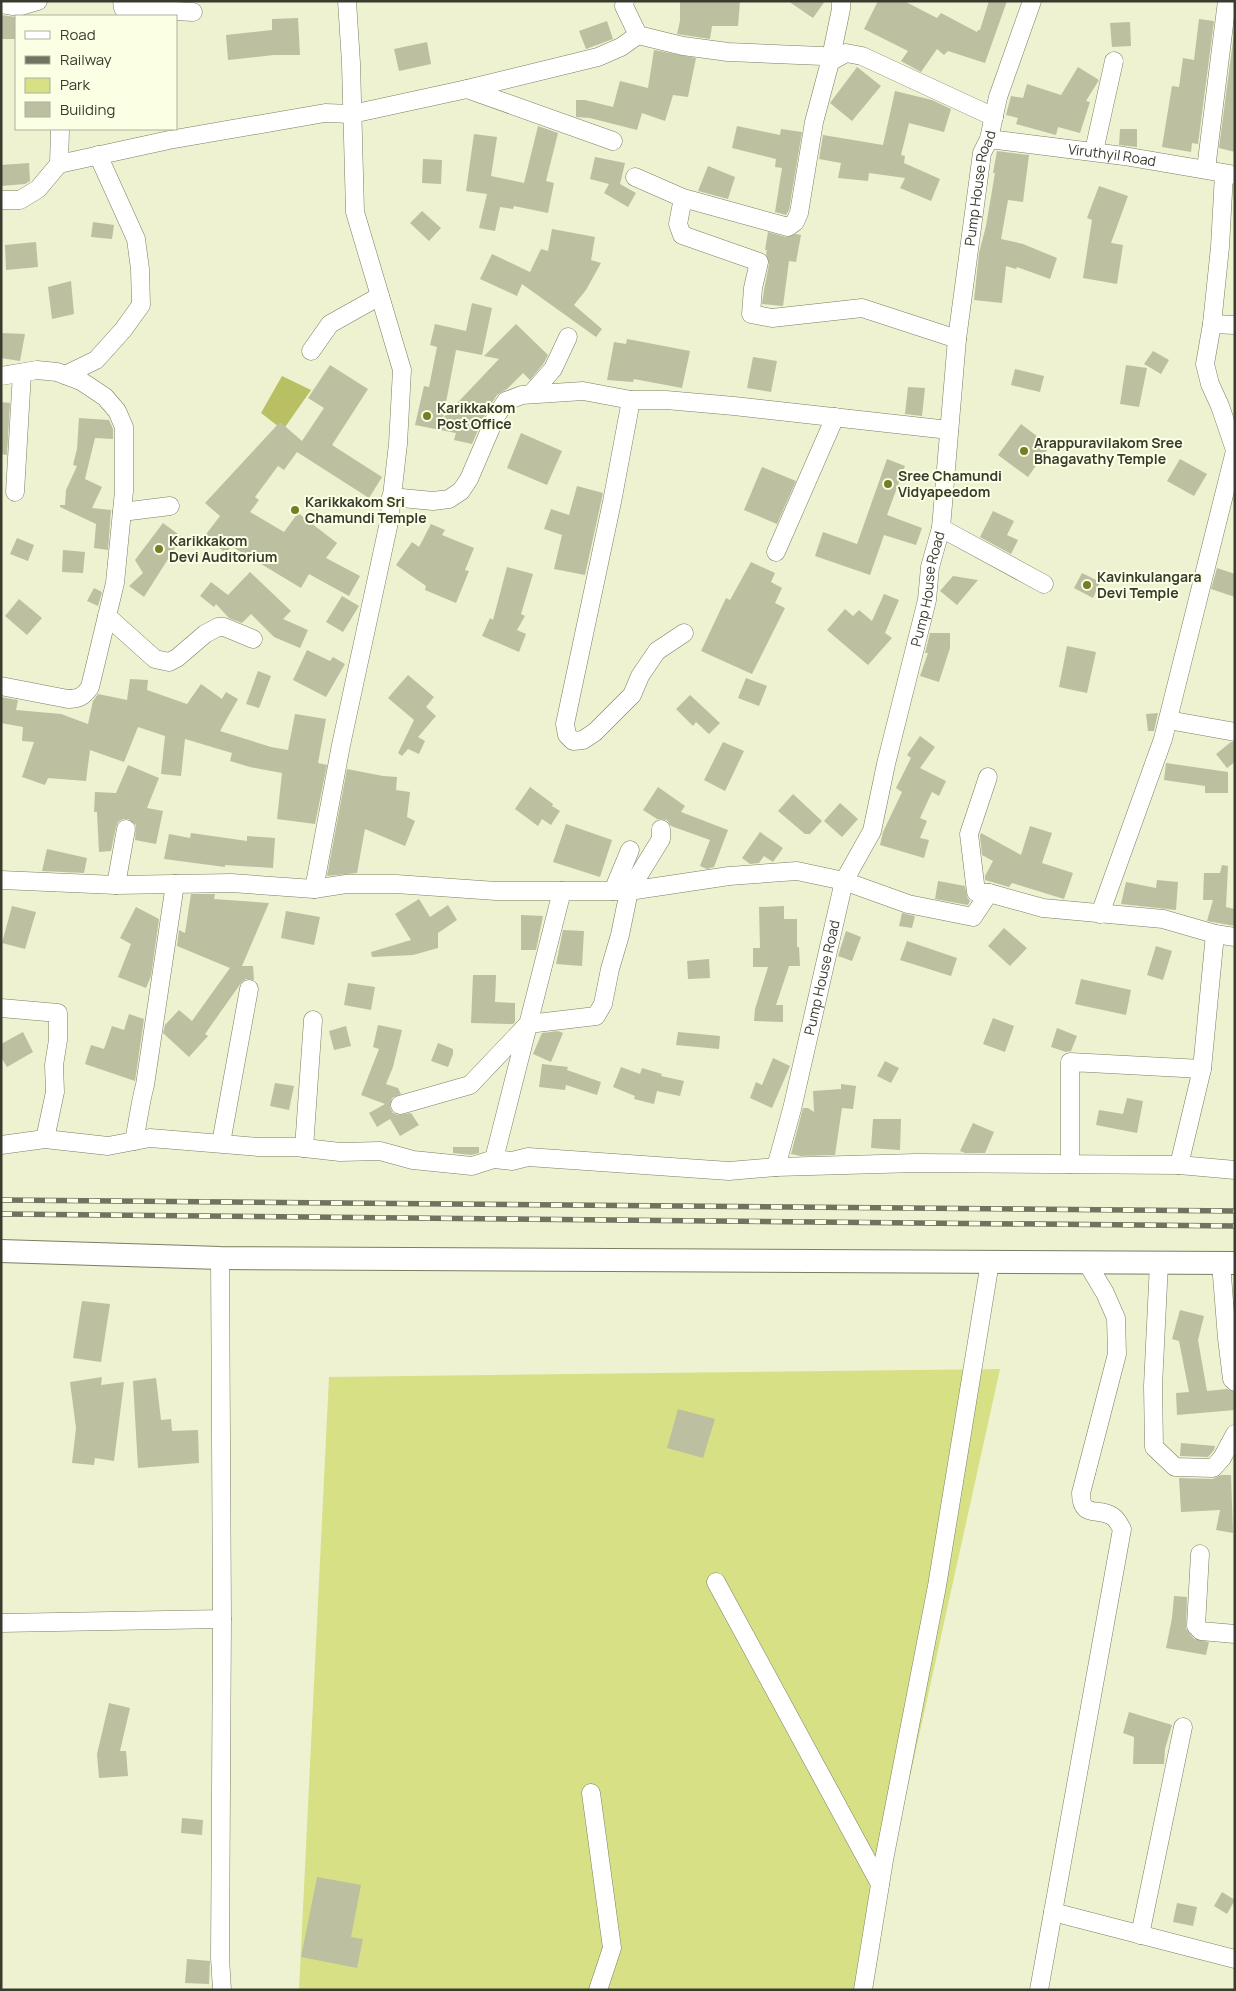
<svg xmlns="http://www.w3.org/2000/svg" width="1236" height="1991" font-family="Manrope,sans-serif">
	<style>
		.green { fill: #d8e086 }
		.water { fill: #b9c064 }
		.building { fill: #bcbfa0 }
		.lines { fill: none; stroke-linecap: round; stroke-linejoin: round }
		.minor-casing { stroke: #7b7e61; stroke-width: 19 }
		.major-casing { stroke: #7b7e61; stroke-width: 24 }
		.minor { stroke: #fff; stroke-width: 18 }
		.major { stroke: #fff; stroke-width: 22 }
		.rail-casing { stroke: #707360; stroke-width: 5.5 }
		.rail { stroke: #fbffe4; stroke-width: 4; stroke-dasharray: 11; stroke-linecap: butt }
		.poi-dot { fill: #777c26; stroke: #fbffe4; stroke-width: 2 }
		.labels { text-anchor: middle; stroke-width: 4; stroke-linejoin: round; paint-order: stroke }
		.street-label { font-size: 14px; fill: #393b2e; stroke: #fbffe4 }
		.poi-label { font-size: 14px; font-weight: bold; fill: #393b2e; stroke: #fbffe4; text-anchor: start }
	</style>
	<rect width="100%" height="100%" fill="#eef2d1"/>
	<!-- green -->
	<path class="green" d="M1000 1369 863 1990H299L329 1377Z"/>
	<!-- water -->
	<path class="water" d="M282 376 311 390 283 430 261 413Z"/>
	<!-- building -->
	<path class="building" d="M680 1H740L738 26H712L710 39 677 34 680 21Z
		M788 1H825L813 18Z
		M878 1H904L937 18 941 13 977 32 978 30H980L989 1H1007L985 63 948 51 944 55 937 49 921 72 901 61 908 51 864 29Z
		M1 15 16 17V39H1Z
		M298 18 300 55H274L228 60 226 35 272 30V19Z
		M1199 19 1214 21 1198 144 1192 143 1191 152 1162 147 1172 86 1179 87 1183 58 1194 60Z
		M607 21 613 39 586 49 579 31Z
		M1130 22 1131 46 1112 47 1110 23Z
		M1235 25V152L1219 148Z
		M427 42 431 64 399 71 394 49Z
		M654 50 696 58 688 97 673 95 665 121 642 113 637 130 590 118 576 117V100H585L613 107 620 81 648 88Z
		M857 67 881 86 852 121 830 103Z
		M1078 67 1099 80 1086 101 1090 102 1080 133 1058 127 1056 135 1016 124 1018 118 1006 115 1011 96 1023 98 1027 84 1061 95Z
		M895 91 932 100 951 109 944 132 909 123 901 155 905 156 904 163 940 179 931 201 900 188 905 178 869 173 868 181 838 178 841 163 819 159 823 135 883 145Z
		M538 126 558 133 546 181 554 183 548 213 514 206 513 209 500 207 495 231 479 228 487 194 466 191 474 134 497 137 491 176 524 183Z
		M737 126 780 135 781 129 802 132 789 210 786 215 775 212 782 168 775 167 776 159 732 148Z
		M1120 129H1137V147L1119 145Z
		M997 151 1029 155 1023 202 1008 200 1001 239 1023 244 1057 258 1050 279 1017 267 1016 269 1006 266 1002 303 974 300 979 253 986 226 995 173H993Z
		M595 157 625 163 620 184 636 193 628 207 604 193 609 184 590 179Z
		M423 159 442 160 441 184 422 183Z
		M29 163 30 181 25 184 1 186V165Z
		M708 166 735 177 728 199 698 191Z
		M1099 186 1128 196 1111 243 1123 245 1117 284 1083 278 1092 220 1087 218Z
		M422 211 441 228 429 241 410 223Z
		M93 222 114 225 112 239 91 237Z
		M552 229 595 237 591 260 601 263 586 290 574 305 602 329 596 337 522 284 517 296 480 279 492 254 530 272 541 249 548 251Z
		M768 232 786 237 796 234 801 235 796 262 789 261 783 306 762 304 764 290 769 264 766 254 767 250H765Z
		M36 242 38 267 6 270 5 245Z
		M71 281 74 314 52 319 48 287Z
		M472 303 492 308 482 355 456 350 443 418 499 359 484 356 516 324 548 355 544 363 530 380 523 373 507 389 497 395 486 412 472 444 454 440 456 433 415 425 424 386 429 387 437 347 430 345 435 324 466 331Z
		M1 333 25 334 20 361 1 358Z
		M627 339 690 351 682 388 634 379 633 382 607 380 614 342 626 344Z
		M1153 351 1169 360 1161 374 1144 364Z
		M753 357 777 361 771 392 747 388Z
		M330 365 368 389 332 445 382 477 369 498 297 452 284 470 278 466 255 497 259 500 250 512 284 532 298 513 337 543 326 558 360 576 349 596 309 574 301 588 231 546 226 553 204 537 220 516 205 503 280 422 302 441 324 408 308 398Z
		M1126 365 1147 368 1139 407 1120 404Z
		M1015 369 1044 376 1040 392 1011 385Z
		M908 387 925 388 922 416 905 414Z
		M1 402 10 403 7 455 1 454Z
		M79 418 109 420 113 429V439L95 438 85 479 102 487 92 508 111 510 108 550 94 548 96 524 60 507V505H65L66 490 77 466 73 465 77 449Z
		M1021 424 1050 446 1028 477 998 455Z
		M521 433 562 451 547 485 507 468Z
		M887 459 905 466 887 515 922 528 916 545 884 535 870 575 815 556 823 532 857 544Z
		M1180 459 1207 474 1194 496 1167 481Z
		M762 467 796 481 777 524 744 510Z
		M577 486 603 493 585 575 554 569 562 535 544 529 551 509 569 515Z
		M993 511 1014 521 1007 535 1018 540 1011 554 980 537Z
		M163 523 182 537 144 597 129 586 143 573 135 560Z
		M431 524 445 530 442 535 474 548 465 570 469 571 456 603 425 590 426 586 396 565 412 542 419 547Z
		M17 538 34 545 28 561 10 554Z
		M63 550 85 552 83 573 62 572Z
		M751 562 775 573 771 582 782 588 775 603 785 608 752 674 701 651 726 598 730 600Z
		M507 567 533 574 521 614 525 616 517 630 526 634 519 652 482 636 490 618 493 620Z
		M1217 568 1235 574V597L1211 589Z
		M250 572 291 611 283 619 308 630 300 648 274 637 251 614 242 623 229 618 216 604 214 607 200 596 211 582 228 595Z
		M1082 573 1100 582 1093 598 1074 588Z
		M953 576 978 580 957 605 940 591Z
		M94 588 102 592 98 606 87 601Z
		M884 594 899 600 885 633 892 638 868 665 827 630 845 609 853 616 859 610 872 621Z
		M342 596 359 606 343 632 326 622Z
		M19 599 42 618 27 635 5 616Z
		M930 633H950V648L939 682 920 676 928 653H925Z
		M1067 646 1096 652 1087 693 1059 687Z
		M307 650 330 661 333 657 345 664 326 697 293 680Z
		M258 671 271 676 259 708 246 704Z
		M408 675 434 697 426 707 436 716 418 737 425 741 419 754 408 749 402 756 398 753 414 720 388 698Z
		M746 678 767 686 759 706 738 698Z
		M130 679 148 680 147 690 187 704 201 684 222 699 226 692 238 699 220 731 271 747 288 750 295 714 326 719 318 763 327 765 315 824 277 819 282 773 250 767 230 761 232 753 185 739 181 776 161 774 165 736 138 727 124 762 90 750 86 781 48 778 45 785 22 777 34 742 22 741 23 727 1 723V697L18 700 16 710 61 714 88 724 93 701 98 694 127 700Z
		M690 695 720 723 709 734 696 722 693 726 676 709Z
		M1158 713 1154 731H1148L1146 714Z
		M920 736 935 747 920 768 946 781 939 796 932 792 920 818 927 821 920 838 929 840 924 858 880 845 883 832 902 792 896 788 911 758 907 755Z
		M723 742 744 751 725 791 704 780Z
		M1231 742H1235V762L1227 768 1216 754Z
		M1166 763 1228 772V793H1205V786L1164 780Z
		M128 765 159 778 147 808 163 811 156 844 135 840 136 825 128 819H123L118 822 116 827 111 851 99 852 97 812H94L95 792 116 793Z
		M347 769 383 776 397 777 396 790 410 792 407 817 415 821 405 846 365 829 357 873 327 876Z
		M530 787 553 804 552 806 560 811 551 825 542 819 538 826 515 809Z
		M658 787 685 806 681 812 728 830 714 867 707 869 700 866 710 840 671 826 667 820 657 819 643 810Z
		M793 794 822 821 810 834H805L778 811Z
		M840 803 858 819 842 837 824 821Z
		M566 824 612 840 600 877 553 862Z
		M1030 826 1052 833 1042 863 1073 873 1064 899 1012 883 1009 887 985 880V876L993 861 982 855 980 836 981 833 1021 855Z
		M760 832 783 848 773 862 764 856 759 863 750 864 742 858Z
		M191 833 247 841V836L275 838 273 868 225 865V867L164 859 169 834 190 838Z
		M47 849 87 858 84 873 42 871Z
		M1222 865 1228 866 1226 907 1235 909V926L1207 921 1213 900H1203L1204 873H1220Z
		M1157 880 1178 882 1176 910 1121 904 1126 882 1156 888Z
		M938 881 965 886 967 897 970 901 968 905 935 899Z
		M191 894H215L214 899 269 903 242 966H253L254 980 246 979 241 983 205 1034 208 1036 189 1057 163 1033 165 1025 179 1010 192 1021 230 968 177 946 179 930 185 933Z
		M419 899 430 917 448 905 457 920 438 933V948L413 955 372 957 371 952 411 940 395 914Z
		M12 906 36 912 25 949 2 943Z
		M784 906V919H797V947H799L800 966H789L776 1005H783V1022L754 1021 755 1009 768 967H753V948H760L759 907Z
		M136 907 159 919 151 976 146 988 118 977 131 944 120 938Z
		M286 911 320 917 314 945 281 938Z
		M902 913 915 916 912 928 899 926Z
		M521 915 543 916 536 950H521Z
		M1004 928 1027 948 1010 966 988 946Z
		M563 930 584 931 582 966 556 964Z
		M846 931 861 937 852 961 838 956Z
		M907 941 957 958 951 976 900 960Z
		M1156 946 1172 951 1163 980 1147 975Z
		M709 959 710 978 688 979 687 961Z
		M473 975H496L495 1002 515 1003V1022L513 1024 471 1023Z
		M1081 979 1131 990 1126 1015 1075 1004Z
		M348 983 375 987 371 1010 344 1005Z
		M129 1014 144 1019 135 1081 85 1064 91 1045 104 1049 112 1026 124 1030Z
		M993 1018 1014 1026 1005 1052 983 1044Z
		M378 1025 402 1030 393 1067 386 1084 398 1088 401 1094 392 1098 390 1107 393 1113 398 1115 411 1113 419 1125 400 1136 390 1119 377 1127 369 1113 385 1104 361 1095 379 1049 373 1047Z
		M346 1026 351 1046 334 1050 329 1031Z
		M1057 1028 1077 1036 1071 1051 1066 1052 1051 1047Z
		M558 1031 563 1033 551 1062 533 1054 542 1033Z
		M23 1032 33 1052 7 1067 1 1057V1044Z
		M678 1032 720 1036 719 1049 676 1045Z
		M438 1043 453 1049V1054L448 1067 431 1061Z
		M773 1058 790 1066 772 1108 750 1098 756 1082 762 1085Z
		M885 1061 899 1068 891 1083 877 1076Z
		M542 1064 568 1067 567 1070 601 1082 597 1095 566 1085 565 1090 539 1087Z
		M621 1067 640 1074 642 1068 662 1074 661 1076 684 1081 680 1096 657 1091 654 1104 634 1099 635 1096 613 1087Z
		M275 1083 294 1086 289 1110 270 1106Z
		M841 1084 856 1086 853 1109 842 1108 835 1155 801 1156 791 1154 803 1108H808L814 1112 813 1091 841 1089Z
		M1127 1098 1143 1101 1137 1133 1096 1125 1099 1110 1123 1114Z
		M873 1119H901L900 1150 871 1148Z
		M973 1123 994 1132 985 1153H965L960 1151Z
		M453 1147H479V1153L471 1155 453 1153Z
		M82 1301 110 1304 101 1362 73 1358Z
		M1180 1310 1204 1316 1198 1340 1207 1391 1227 1389 1235 1392V1410L1177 1415 1176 1393 1189 1392 1179 1341 1172 1339Z
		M102 1377 101 1385 124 1382 114 1461 95 1458 94 1465 72 1463 76 1428 70 1382Z
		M156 1378 161 1420 171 1419 172 1431 198 1430 199 1463 138 1468 133 1381Z
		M678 1409 715 1419 703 1458 667 1448Z
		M1181 1443 1215 1446 1214 1450 1208 1457 1180 1456Z
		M1221 1475H1231L1233 1533 1216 1530 1220 1510 1181 1512 1179 1478 1213 1479Z
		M1174 1596 1187 1597 1186 1629 1194 1639 1209 1642 1206 1655 1166 1648 1172 1618Z
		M109 1703 130 1708 120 1751H126L128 1776 99 1778 97 1754Z
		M1129 1712 1172 1725 1165 1749 1164 1764H1133L1134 1737 1123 1733Z
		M182 1818 203 1820 202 1835 181 1833Z
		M317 1877 361 1885 351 1937 363 1939 357 1968 301 1957Z
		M1222 1892 1235 1900 1227 1914 1214 1906Z
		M1177 1903 1197 1907 1193 1926 1173 1922Z
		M187 1959 210 1961 209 1984 185 1983Z"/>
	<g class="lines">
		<defs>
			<g id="minor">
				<path d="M122 1 123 8 193 12"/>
				<path d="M347 1 351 63 355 212 402 370 398 444 389 522 341 745 314 889 346 884H396L496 891H629L729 876 797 871 844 881 908 904 973 917 989 893 1043 908 1163 919 1215 934 1235 937"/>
				<path d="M625 1 624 6 638 35 683 46 728 52 822 56 830 62 841 9V1"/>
				<path d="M1 4 18 7 38 1"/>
				<path d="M467 89 598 57 621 47 638 35"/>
				<path id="s1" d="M989 139 1124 156 1235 175"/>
				<path d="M1094 151 1114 61"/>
				<path d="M59 164 60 129"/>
				<path d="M1206 169 1227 1"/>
				<path d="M1224 174 1220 247 1212 324 1205 364 1210 384 1220 406 1235 450"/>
				<path d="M635 177 683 198 788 227 795 222 799 213 814 122 830 62 846 53 862 56 994 117"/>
				<path d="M683 198 678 224 682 235 759 262 753 288 751 314 772 318 862 308 957 339"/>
				<path d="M1 200H20L38 189 59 164 169 140 325 113 352 114 467 89 613 141"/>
				<path d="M1212 324 1235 325"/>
				<path d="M311 351 330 324 380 296"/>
				<path d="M65 375 96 360 123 330 141 305 140 269 136 239 98 155"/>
				<path d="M1 376 37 370 57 372 81 381 105 397 117 411 124 427V491L115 583 90 687C84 696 79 699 68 699L1 686"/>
				<path d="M531 394 553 369 568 337"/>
				<path d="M631 400 612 502 565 724 567 735 573 741 583 740 595 732 632 695 640 676 657 651 684 633"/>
				<path d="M15 492 22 373"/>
				<path d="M391 497 433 501 449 499 461 491 469 479 496 416 506 401 522 395 583 391 631 400H666L734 406 949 430"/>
				<path d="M122 512 170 506"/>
				<path d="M941 528 1044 584"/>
				<path d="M776 552 835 417"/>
				<path d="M107 616 155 659 169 662 177 658 205 634 218 627H224L253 639"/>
				<path d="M1168 720 1235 732"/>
				<path d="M988 777 969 834 976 892 989 893"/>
				<path d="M1 880 116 885 231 883 314 889"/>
				<path d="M116 885 126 829"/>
				<path d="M613 891 630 850"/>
				<path d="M1100 914 1163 739 1235 451"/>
				<path d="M1 1008 58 1013V1040L54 1065 55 1092 45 1139"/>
				<path d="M400 1105 470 1085 528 1024 596 1016 603 1004 610 969 620 935 629 891 661 839V829"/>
				<path d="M134 1141C138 1122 140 1103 145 1085L175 884"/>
				<path d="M221 1143 249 989"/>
				<path d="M1 1145 45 1139 108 1146 150 1138 258 1147H296L340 1152 380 1151 413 1160 472 1166 494 1159 512 1161 528 1157 729 1171 776 1167 916 1163 1179 1165 1235 1170"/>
				<path d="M304 1148 313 1020"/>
				<path d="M494 1159 562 891"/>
				<path d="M1070 1164V1062L1202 1069"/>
				<path d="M1179 1165 1202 1069 1215 934"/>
				<path id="s2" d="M776 1167 792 1109 844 881 872 831 886 764 927 600 930 567 941 528 957 339 982 153 989 139 998 97 1032 1"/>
				<path d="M1159 1263 1153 1386 1154 1447 1175 1467 1213 1468 1222 1458 1235 1434"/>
				<path d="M1221 1263 1227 1338 1232 1379 1235 1382"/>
				<path d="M1200 1554 1196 1626 1201 1631 1235 1634"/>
				<path d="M716 1582 880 1884"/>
				<path d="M222 1619 220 1958 222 1990"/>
				<path d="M1 1623 222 1619 220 1258"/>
				<path d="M591 1793 612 1948 598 1990"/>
				<path d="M1053 1912 1235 1959"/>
				<path d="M1140 1935 1183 1727"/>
				<path d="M863 1990 884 1860 937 1586 990 1262"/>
				<path d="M1039 1990 1122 1529C1119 1524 1117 1519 1112 1516 1098 1507 1081 1519 1081 1493L1117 1354 1116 1318 1105 1293 1087 1263"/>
			</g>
			<path id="major" d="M1 1251 220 1258 1235 1263"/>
		</defs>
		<!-- minor casing -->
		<use href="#minor" class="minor-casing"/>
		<!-- major casing -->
		<use href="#major" class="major-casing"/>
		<!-- minor -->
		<use href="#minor" class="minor"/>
		<!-- major -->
		<use href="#major" class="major"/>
		<defs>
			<path id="rail" d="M1 1200 1235 1211
				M1 1214 1235 1226"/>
		</defs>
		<!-- rail casing -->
		<use href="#rail" class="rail-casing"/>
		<!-- rail -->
		<use href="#rail" class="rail"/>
	</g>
	<!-- markers -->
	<g class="poi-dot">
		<circle cx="427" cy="416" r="5"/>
		<circle cx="1024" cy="451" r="5"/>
		<circle cx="888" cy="484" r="5"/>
		<circle cx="295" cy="510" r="5"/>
		<circle cx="159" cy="549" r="5"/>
		<circle cx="1087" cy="585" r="5"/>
	</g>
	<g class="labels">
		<!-- street labels -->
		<g class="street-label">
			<text dy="5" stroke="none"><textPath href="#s1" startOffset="124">Viruthyil Road</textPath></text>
			<text dy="5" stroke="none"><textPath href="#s2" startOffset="1005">Pump House Road</textPath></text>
			<text dy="5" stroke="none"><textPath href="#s2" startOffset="600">Pump House Road</textPath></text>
			<text dy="5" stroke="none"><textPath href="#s2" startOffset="195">Pump House Road</textPath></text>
		</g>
		<!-- poi labels -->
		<g class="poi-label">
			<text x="437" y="413">Karikkakom<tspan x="437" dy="16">Post Office</tspan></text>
			<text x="1034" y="448">Arappuravilakom Sree<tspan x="1034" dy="16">Bhagavathy Temple</tspan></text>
			<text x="898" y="481">Sree Chamundi<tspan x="898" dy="16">Vidyapeedom</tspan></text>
			<text x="305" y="507">Karikkakom Sri<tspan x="305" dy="16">Chamundi Temple</tspan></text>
			<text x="169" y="546">Karikkakom<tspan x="169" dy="16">Devi Auditorium</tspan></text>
			<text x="1097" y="582">Kavinkulangara<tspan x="1097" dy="16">Devi Temple</tspan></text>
		</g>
	</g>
	<!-- border -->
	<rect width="1236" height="1991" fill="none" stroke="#393b2e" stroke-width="5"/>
	<!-- legend -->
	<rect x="15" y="15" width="162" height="115" fill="#fbffe4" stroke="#adb19b"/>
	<rect x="25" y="31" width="25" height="8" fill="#ffffff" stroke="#adb19b"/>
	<text x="60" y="40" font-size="15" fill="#393b2e">Road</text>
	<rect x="25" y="56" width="25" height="8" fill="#707360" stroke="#adb19b"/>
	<text x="60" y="65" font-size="15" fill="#393b2e">Railway</text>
	<rect x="25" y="78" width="25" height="15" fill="#d8e086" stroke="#adb19b"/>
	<text x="60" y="90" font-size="15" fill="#393b2e">Park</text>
	<rect x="25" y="102" width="25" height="15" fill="#bcbfa0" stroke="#adb19b"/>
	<text x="60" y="115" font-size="15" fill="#393b2e">Building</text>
</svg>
